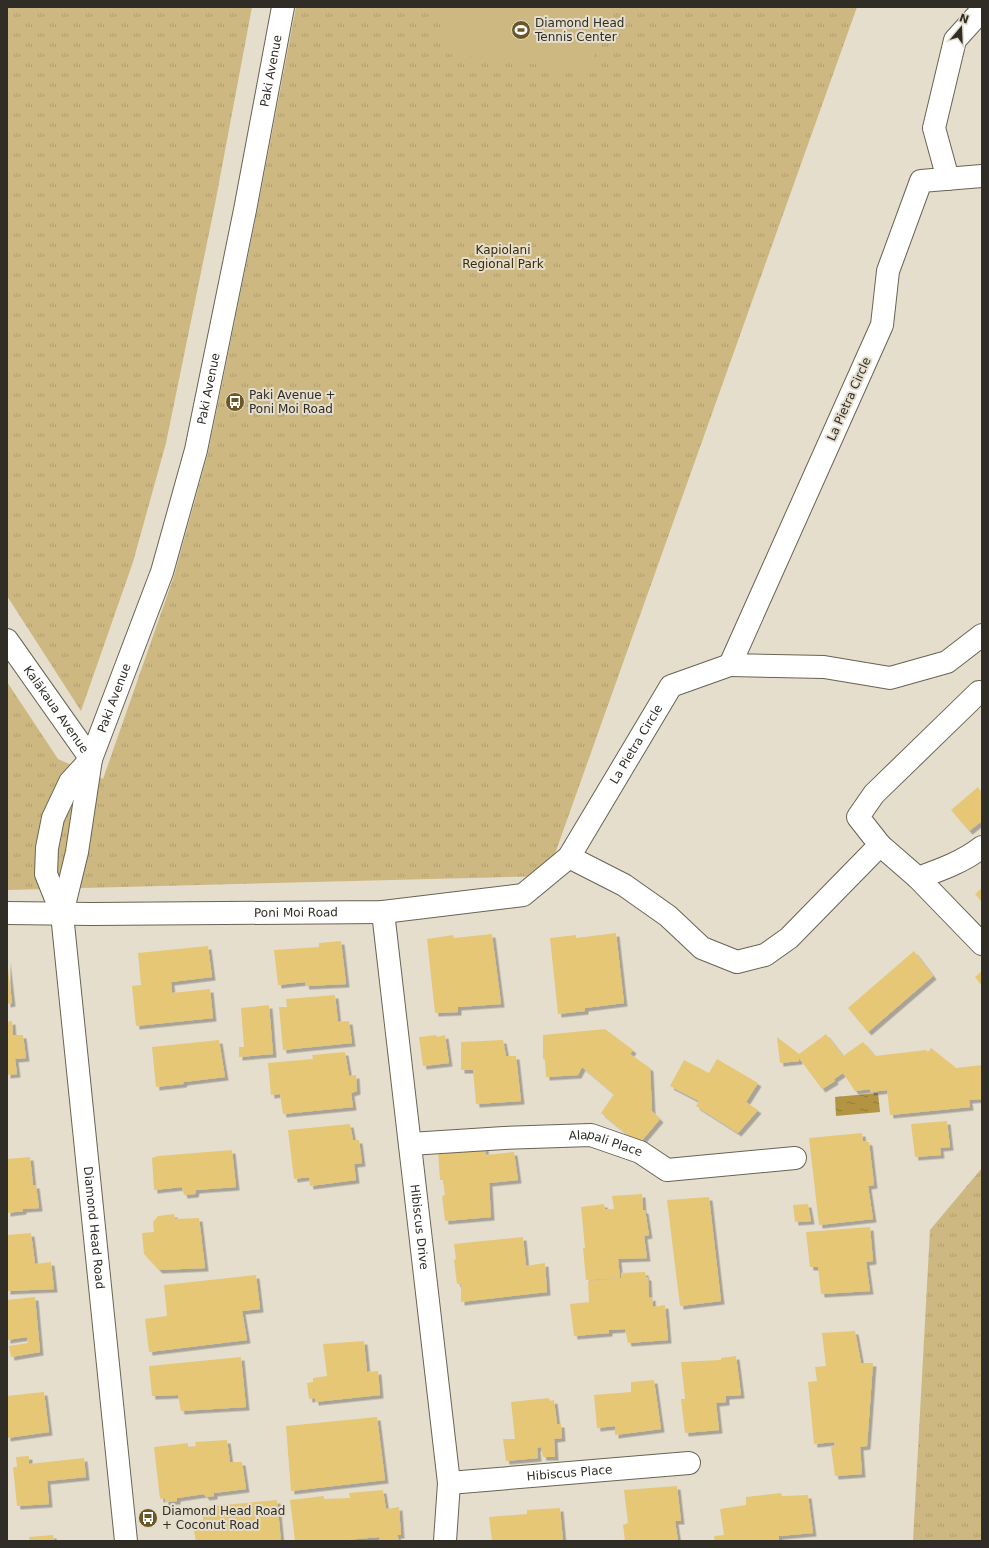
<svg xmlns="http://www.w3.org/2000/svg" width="989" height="1548" font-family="'DejaVu Sans',sans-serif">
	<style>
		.grass { fill: url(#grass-tufts) }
		.garden { fill: #cdb881 }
		.water { fill: url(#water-ripples) }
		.building { fill: #e6c776; filter: url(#shadow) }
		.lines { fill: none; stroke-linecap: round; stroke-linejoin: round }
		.minor-casing { stroke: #696354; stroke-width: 24 }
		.minor { stroke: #fff; stroke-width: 22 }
		.labels { text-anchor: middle; stroke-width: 4; stroke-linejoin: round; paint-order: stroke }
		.poi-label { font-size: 12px; fill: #2f2d26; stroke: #e5decd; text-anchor: start }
		.street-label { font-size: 12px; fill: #2f2d26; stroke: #e5decd }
		.park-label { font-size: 12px; fill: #392c07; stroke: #e5decd }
	</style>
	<defs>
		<pattern id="grass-tufts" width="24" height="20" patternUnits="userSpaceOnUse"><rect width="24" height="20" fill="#cdb881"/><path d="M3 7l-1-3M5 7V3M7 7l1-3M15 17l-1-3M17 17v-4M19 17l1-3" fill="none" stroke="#b09e6f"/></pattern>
		<pattern id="water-ripples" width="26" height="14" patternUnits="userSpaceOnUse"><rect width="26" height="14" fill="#b29443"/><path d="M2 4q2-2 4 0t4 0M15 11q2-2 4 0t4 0" fill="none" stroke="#917938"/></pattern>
		<filter id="shadow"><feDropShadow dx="3.5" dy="3.5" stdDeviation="0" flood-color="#0004"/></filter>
	</defs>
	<rect width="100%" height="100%" fill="#e5decd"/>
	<!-- grass -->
	<path class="grass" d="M7 7H252L215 204 166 443 133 562 81 711 7 596Z
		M296 7H857L547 876 7 890V682L58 759 103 779 174 576 208 453 257 212Z
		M982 1168V1541H913L930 1230Z"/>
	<!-- garden -->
	<path class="garden" d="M447 7H600L592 71 442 53Z"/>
	<!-- water -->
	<path class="water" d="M878 1093 880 1112 836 1116 835 1097Z"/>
	<!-- building -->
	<path class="building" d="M978 787 982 793V821L969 831 951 810Z
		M982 888V902L975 894Z
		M616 933 624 1003 585 1008V1011L558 1014 550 938 576 935V938Z
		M492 934 501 1004 458 1007V1012L435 1013 427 939 453 935 454 938Z
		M341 941 346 984 306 986 305 982 278 985 274 950 319 947V943Z
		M208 946 212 977 171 982 172 993 210 989 213 1018 136 1026 132 986 141 985 138 953Z
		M914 951 933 976 868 1032 848 1008Z
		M7 959 12 1003 7 1004Z
		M982 971V986L975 977Z
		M335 995 338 1022 349 1021 352 1043 283 1050 279 1007H287L286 999Z
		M269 1005 273 1054 239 1057V1047H244L241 1008Z
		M12 1021 13 1035H23L26 1058 15 1059 17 1074 7 1075V1022Z
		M605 1029 633 1050 630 1054 650 1068 652 1111 660 1119 639 1144 601 1113 614 1094 582 1067 578 1075 546 1077 545 1060 543 1059V1035Z
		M826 1034 843 1056 863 1042 875 1056 926 1050 928 1052 931 1048 956 1068 982 1065V1099L969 1100 970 1107 890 1115 887 1090 870 1092V1089L855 1091 843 1073 834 1079 835 1081 822 1089 799 1058V1061L780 1063 777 1037 799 1054Z
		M436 1035 437 1037 445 1035 449 1063 423 1066 419 1037Z
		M219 1040 225 1077 184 1082 183 1084 156 1087 152 1047Z
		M503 1040 506 1056H516L521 1101 476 1104 473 1070H461V1042Z
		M345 1052 349 1076 356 1075 357 1091 351 1093 353 1107 283 1114 280 1094 271 1095 268 1063 313 1059 312 1055Z
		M717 1059 758 1083 746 1102 758 1110 738 1133 696 1106 699 1101 670 1086 684 1060 709 1073Z
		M947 1121 950 1147 940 1148 941 1155 915 1157 911 1124Z
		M350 1124 353 1140H359L362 1163 354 1164 356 1180 310 1186 309 1177 294 1179 288 1130Z
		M862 1133 863 1141 869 1142 874 1185 868 1186 873 1219 819 1225 809 1138Z
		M485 1147 486 1155 514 1152 518 1180 489 1183 491 1217 445 1221 442 1196 445 1195 443 1180H440L438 1152Z
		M232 1150 236 1187 196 1190 195 1194 184 1195 182 1187 154 1190 152 1158 158 1156Z
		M30 1157 33 1185H36L39 1208 23 1209V1211L7 1213V1159Z
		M642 1194 643 1210H645L649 1235 644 1236 647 1258 618 1259 620 1278 586 1280 583 1248H585L581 1207 604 1204 605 1209H614L612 1196Z
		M709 1197 721 1301 680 1306 667 1200Z
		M808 1204 811 1221 795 1222 793 1205Z
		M174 1214 175 1219 199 1218 205 1268 159 1270 144 1254 142 1233 154 1232 153 1222 158 1216Z
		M870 1227 873 1261 866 1262 870 1291 821 1294 818 1267H810L806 1232Z
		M31 1233 35 1264 51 1262 54 1289 7 1291V1235Z
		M523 1237 526 1266 545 1263 547 1292 461 1302V1284H457L454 1260 456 1259 454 1244Z
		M645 1272 646 1277H648L649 1298 652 1297 653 1307 665 1305 668 1340 628 1343 625 1329 609 1330V1333L574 1336 570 1304 589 1302 588 1281 621 1278V1273Z
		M256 1275 260 1309 242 1311 247 1340 149 1352 145 1319 167 1316 164 1285Z
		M35 1297 40 1352 11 1357 9 1346 28 1343 27 1337 7 1340V1300Z
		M855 1331 861 1363H873L867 1446 860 1447 862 1474 835 1476 831 1447 835 1446 834 1442 814 1444 808 1382 817 1381 815 1367 826 1366 822 1333Z
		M364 1341 367 1372 378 1371 380 1395 315 1402V1398L309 1399 307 1383 313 1382V1378L327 1376 323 1344Z
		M736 1356 741 1395 726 1396V1402L716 1403 719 1430 685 1433 681 1399H685L681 1362 721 1360V1358Z
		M241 1357 246 1407 181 1411 178 1395 152 1396 149 1366Z
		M654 1380 661 1429 615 1435V1426L597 1428 594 1395 631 1392V1382Z
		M44 1392 49 1432 7 1438V1396Z
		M549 1398 550 1401 554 1400 557 1424H561L562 1438 554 1439 555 1457H543L541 1447 537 1448 538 1458 506 1461 503 1439H515L511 1402Z
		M377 1417 385 1480 291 1491 286 1426Z
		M227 1440 230 1462H242L246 1489 214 1493V1496L206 1497 204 1494 177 1498V1501L165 1502V1498L160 1499 154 1447 188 1443V1447L196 1446 195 1442Z
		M29 1456V1464L84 1458 86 1477 47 1481 49 1504 17 1506 13 1467H17L16 1457Z
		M677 1486 681 1521H675L678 1541H625L623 1525 628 1523 624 1490Z
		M383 1490 386 1509 399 1507 401 1535H397L399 1540 380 1541 379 1537 346 1540 347 1541H295L290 1500 324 1496V1499L350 1498 349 1493Z
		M781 1493 782 1496 808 1495 813 1533 779 1536V1541H715L714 1536 724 1535 720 1509 746 1505V1497Z
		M277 1500 281 1541H196L192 1522 203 1520 202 1507Z
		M560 1508 563 1541H510V1540L492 1541 489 1517 527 1514V1510Z
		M53 1535 54 1541H30L29 1537Z"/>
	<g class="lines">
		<defs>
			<g id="minor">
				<path d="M982 176 921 181 888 271 882 325 730 665 824 667 890 678 947 662 982 635"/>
				<path d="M948 179 934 128 955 40 982 10"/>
				<path id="s1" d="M7 640 91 759"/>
				<path id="s2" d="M91 759 70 782 53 818 47 848 46 874 62 914 126 1541"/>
				<path d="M880 845 858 817 874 794 979 692"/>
				<path d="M569 857 624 885 668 916 702 948 737 962 765 955 789 938 880 845 918 878 982 944"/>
				<path d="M918 878C940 870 963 862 982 847"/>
				<path id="s3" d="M383 912 449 1483 445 1541"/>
				<path id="s4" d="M7 913 92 914 383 912 523 895 569 857 671 686 730 665"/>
				<path id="s5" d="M62 914 77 852 91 759 162 572 196 450 245 210 283 7"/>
				<path id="s6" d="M410 1144 504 1138 591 1135 640 1152 667 1170 795 1158"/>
				<path id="s7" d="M449 1483 689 1463"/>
			</g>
		</defs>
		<!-- minor casing -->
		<use href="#minor" class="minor-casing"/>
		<!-- minor -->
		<use href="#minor" class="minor"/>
	</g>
	<!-- icons -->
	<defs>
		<symbol id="stadium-disc" viewBox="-11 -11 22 22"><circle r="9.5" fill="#6a5725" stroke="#e5decd"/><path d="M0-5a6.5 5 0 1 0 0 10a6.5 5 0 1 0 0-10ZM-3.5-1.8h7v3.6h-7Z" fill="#fff"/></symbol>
		<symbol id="bus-disc" viewBox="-11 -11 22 22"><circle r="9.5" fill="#6a5725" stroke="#e5decd"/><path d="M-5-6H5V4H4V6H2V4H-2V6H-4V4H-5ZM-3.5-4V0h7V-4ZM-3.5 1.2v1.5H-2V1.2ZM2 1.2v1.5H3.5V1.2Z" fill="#fff"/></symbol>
	</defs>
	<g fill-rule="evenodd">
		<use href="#stadium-disc" x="510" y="19" width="22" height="22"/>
		<use href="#bus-disc" x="224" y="391" width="22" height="22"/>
		<use href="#bus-disc" x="137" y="1507" width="22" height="22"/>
	</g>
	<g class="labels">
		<!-- poi labels -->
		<g class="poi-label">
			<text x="535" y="27">Diamond Head<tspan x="535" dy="14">Tennis Center</tspan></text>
			<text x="249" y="399">Paki Avenue +<tspan x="249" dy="14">Poni Moi Road</tspan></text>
			<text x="162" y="1515">Diamond Head Road<tspan x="162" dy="14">+ Coconut Road</tspan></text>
		</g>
		<!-- street labels -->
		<g class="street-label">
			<text dy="4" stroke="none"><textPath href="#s5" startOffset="871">Paki Avenue</textPath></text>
			<text dy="4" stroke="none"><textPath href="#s5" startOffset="547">Paki Avenue</textPath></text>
			<text transform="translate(849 399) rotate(-66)" y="4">La Pietra Circle</text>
			<text dy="4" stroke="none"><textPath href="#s5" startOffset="223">Paki Avenue</textPath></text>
			<text dy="4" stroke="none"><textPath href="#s1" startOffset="85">Kalākaua Avenue</textPath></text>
			<text dy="4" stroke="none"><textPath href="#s4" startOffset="708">La Pietra Circle</textPath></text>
			<text dy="4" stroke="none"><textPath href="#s4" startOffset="289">Poni Moi Road</textPath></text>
			<text dy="4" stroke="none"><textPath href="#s6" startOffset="197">Alapali Place</textPath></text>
			<text dy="4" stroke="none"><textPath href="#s3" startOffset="317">Hibiscus Drive</textPath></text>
			<text dy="4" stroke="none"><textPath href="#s2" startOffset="486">Diamond Head Road</textPath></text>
			<text dy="4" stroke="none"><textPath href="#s7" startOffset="121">Hibiscus Place</textPath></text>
		</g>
		<!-- park labels -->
		<g class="park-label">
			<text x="503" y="254">Kapiolani<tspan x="503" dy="14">Regional Park</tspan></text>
		</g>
	</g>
	<!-- border -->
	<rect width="989" height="1548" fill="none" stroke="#2f2d26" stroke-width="16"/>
	<!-- north arrow -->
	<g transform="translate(961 28) rotate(19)" stroke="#e5decd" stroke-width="3" paint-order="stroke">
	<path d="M0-3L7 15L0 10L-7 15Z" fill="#2f2d26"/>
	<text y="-6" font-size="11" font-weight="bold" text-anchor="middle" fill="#2f2d26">N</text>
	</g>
</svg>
